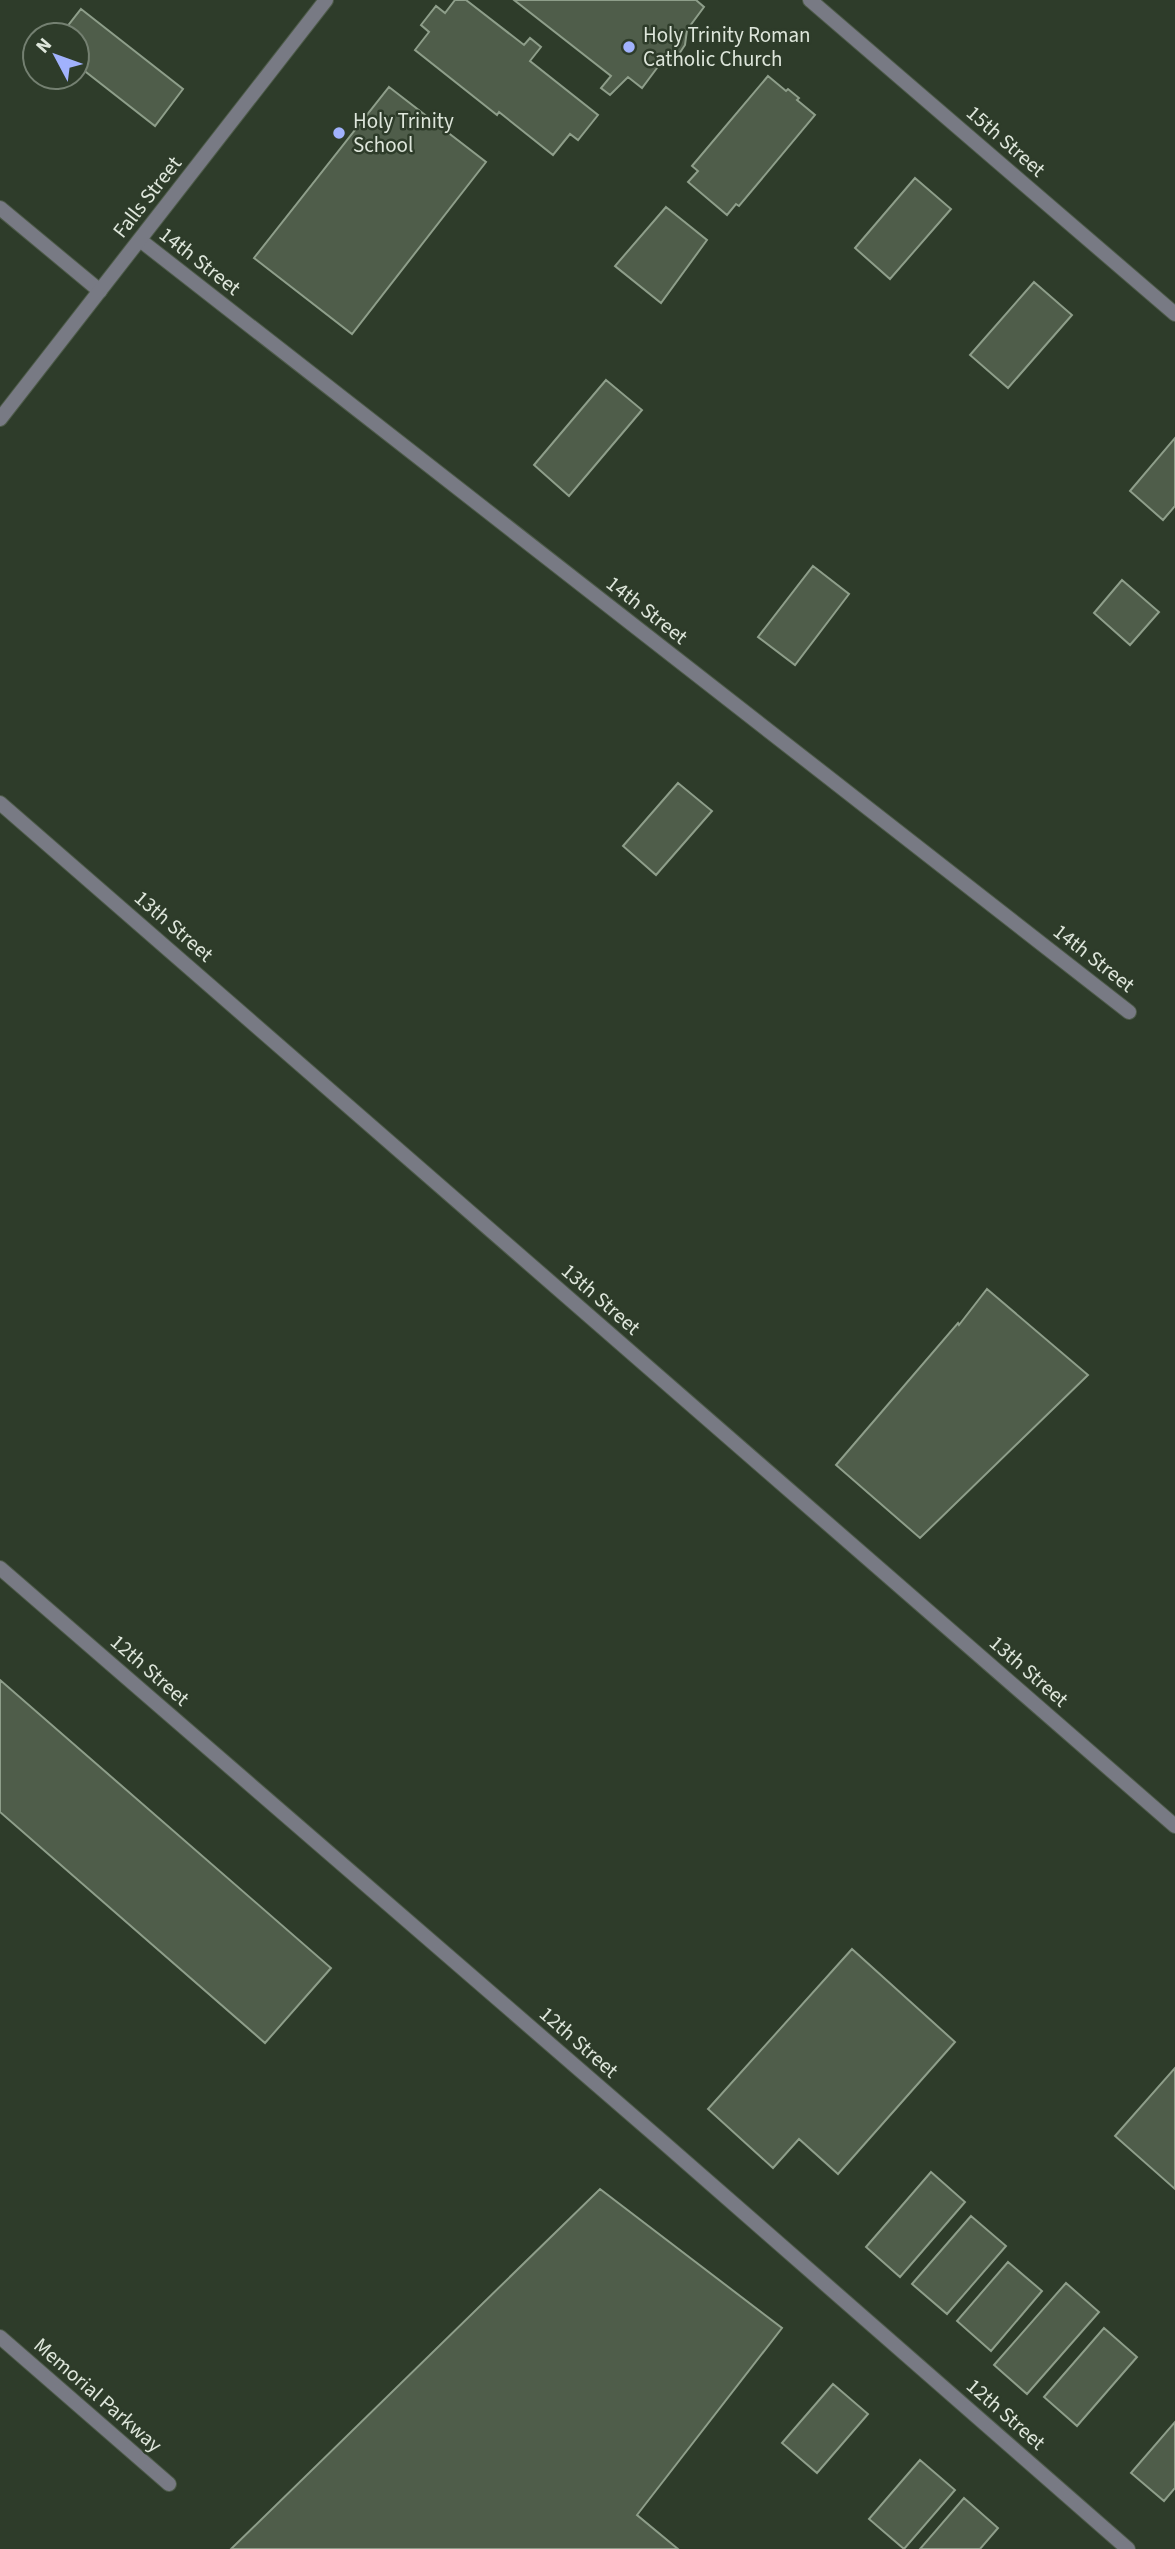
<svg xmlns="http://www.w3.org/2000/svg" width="1175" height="2549" font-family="'Source Sans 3',sans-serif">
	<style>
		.building { fill: #4f5d4a; stroke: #8e9e8a; stroke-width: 2 }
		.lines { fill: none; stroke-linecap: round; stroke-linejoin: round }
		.minor-casing { stroke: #4e5b4a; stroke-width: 16 }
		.tertiary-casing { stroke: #4e5b4a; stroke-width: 16 }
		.minor { stroke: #787a84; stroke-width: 14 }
		.tertiary { stroke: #787a84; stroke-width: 14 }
		.poi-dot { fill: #a1b2fd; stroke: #2e3c2a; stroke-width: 2.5 }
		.labels { text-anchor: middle; stroke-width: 5; stroke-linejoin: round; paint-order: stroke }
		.poi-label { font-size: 21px; fill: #dee6db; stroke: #2e3c2a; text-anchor: start }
		.street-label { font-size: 21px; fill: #dee6db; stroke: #2e3c2a }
	</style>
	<rect width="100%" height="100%" fill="#2e3c2a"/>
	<!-- building -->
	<path class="building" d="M455 0H466L524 45 530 38 541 47 530 61 598 115 578 140 570 134 553 155 499 112 497 115 415 50 429 32 421 25 436 6 445 13Z
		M514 0H696L704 7 687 30 685 45 677 57 660 64 642 88 628 77 610 95 601 88 611 76Z
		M81 9 183 89 155 126 77 65V35H66L63 32Z
		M768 76 786 91 788 89 799 98 797 100 815 115 739 206 736 204 727 215 688 182 698 171 692 166Z
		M389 87 486 162 352 334 254 258Z
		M915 178 951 209 890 279 855 248Z
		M666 207 707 240 661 303 615 266Z
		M1034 282 1072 315 1008 388 970 355Z
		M606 380 642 410 569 496 534 465Z
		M1175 438V506L1163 520 1130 491Z
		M813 566 849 594 795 665 758 637Z
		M1122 580 1159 612 1130 645 1094 613Z
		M678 783 712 811 656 875 623 846Z
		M987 1289 1088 1375 920 1538 836 1465 958 1323 959 1325Z
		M0 1680 331 1968 265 2043 0 1812Z
		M852 1949 955 2042 838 2174 799 2139 773 2168 708 2109Z
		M1175 2068V2189L1115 2136Z
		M931 2172 965 2202 900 2277 866 2247Z
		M600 2189 782 2328 637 2515 678 2549H231Z
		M971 2216 1006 2246 947 2314 912 2284Z
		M1008 2262 1042 2291 991 2351 957 2321Z
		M1066 2283 1099 2312 1027 2394 994 2365Z
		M1104 2328 1137 2357 1077 2426 1044 2397Z
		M833 2384 868 2414 817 2473 782 2443Z
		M1175 2422V2488L1164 2501 1131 2473Z
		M920 2460 955 2490 904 2549 869 2519Z
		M964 2498 998 2528 980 2549H920Z"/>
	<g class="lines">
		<defs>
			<path id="minor" d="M810 0 1175 314
				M0 208 100 291
				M140 240 1129 1012
				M0 803 1175 1826
				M0 1568 663 2142 1128 2549
				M0 2337 169 2484"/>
			<path id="tertiary" d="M0 419 326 0"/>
		</defs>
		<!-- minor casing -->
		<use href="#minor" class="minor-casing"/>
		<!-- tertiary casing -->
		<use href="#tertiary" class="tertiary-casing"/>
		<!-- minor -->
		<use href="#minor" class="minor"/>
		<!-- tertiary -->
		<use href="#tertiary" class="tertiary"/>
	</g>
	<!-- markers -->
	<g class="poi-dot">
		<circle cx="629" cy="47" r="7"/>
		<circle cx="339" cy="133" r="7"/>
	</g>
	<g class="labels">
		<!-- poi labels -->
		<g class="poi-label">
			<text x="643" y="42">Holy Trinity Roman<tspan x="643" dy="24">Catholic Church</tspan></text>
			<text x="353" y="128">Holy Trinity<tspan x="353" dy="24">School</tspan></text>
		</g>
		<!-- street labels -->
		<g class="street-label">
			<text transform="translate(1006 141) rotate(41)" y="7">15th Street</text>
			<text transform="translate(147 197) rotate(-52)" y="7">Falls Street</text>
			<text transform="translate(200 261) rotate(38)" y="7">14th Street</text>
			<text transform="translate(647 610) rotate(38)" y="7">14th Street</text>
			<text transform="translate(174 926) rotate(41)" y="7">13th Street</text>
			<text transform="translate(1094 958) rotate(38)" y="7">14th Street</text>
			<text transform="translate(601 1299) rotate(41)" y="7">13th Street</text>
			<text transform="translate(150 1670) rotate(41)" y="7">12th Street</text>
			<text transform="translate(1029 1671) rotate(41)" y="7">13th Street</text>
			<text transform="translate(579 2042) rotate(41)" y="7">12th Street</text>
			<text transform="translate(98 2395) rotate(41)" y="7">Memorial Parkway</text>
			<text transform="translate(1006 2414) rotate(41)" y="7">12th Street</text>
		</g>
	</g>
	<!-- north arrow -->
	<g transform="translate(56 56) rotate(311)"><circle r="33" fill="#2e3c2a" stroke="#748071" stroke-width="2"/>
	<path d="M0-5L12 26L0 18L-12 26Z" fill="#a1b2fd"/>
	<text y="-10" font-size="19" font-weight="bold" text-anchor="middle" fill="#dee6db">N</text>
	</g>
</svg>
